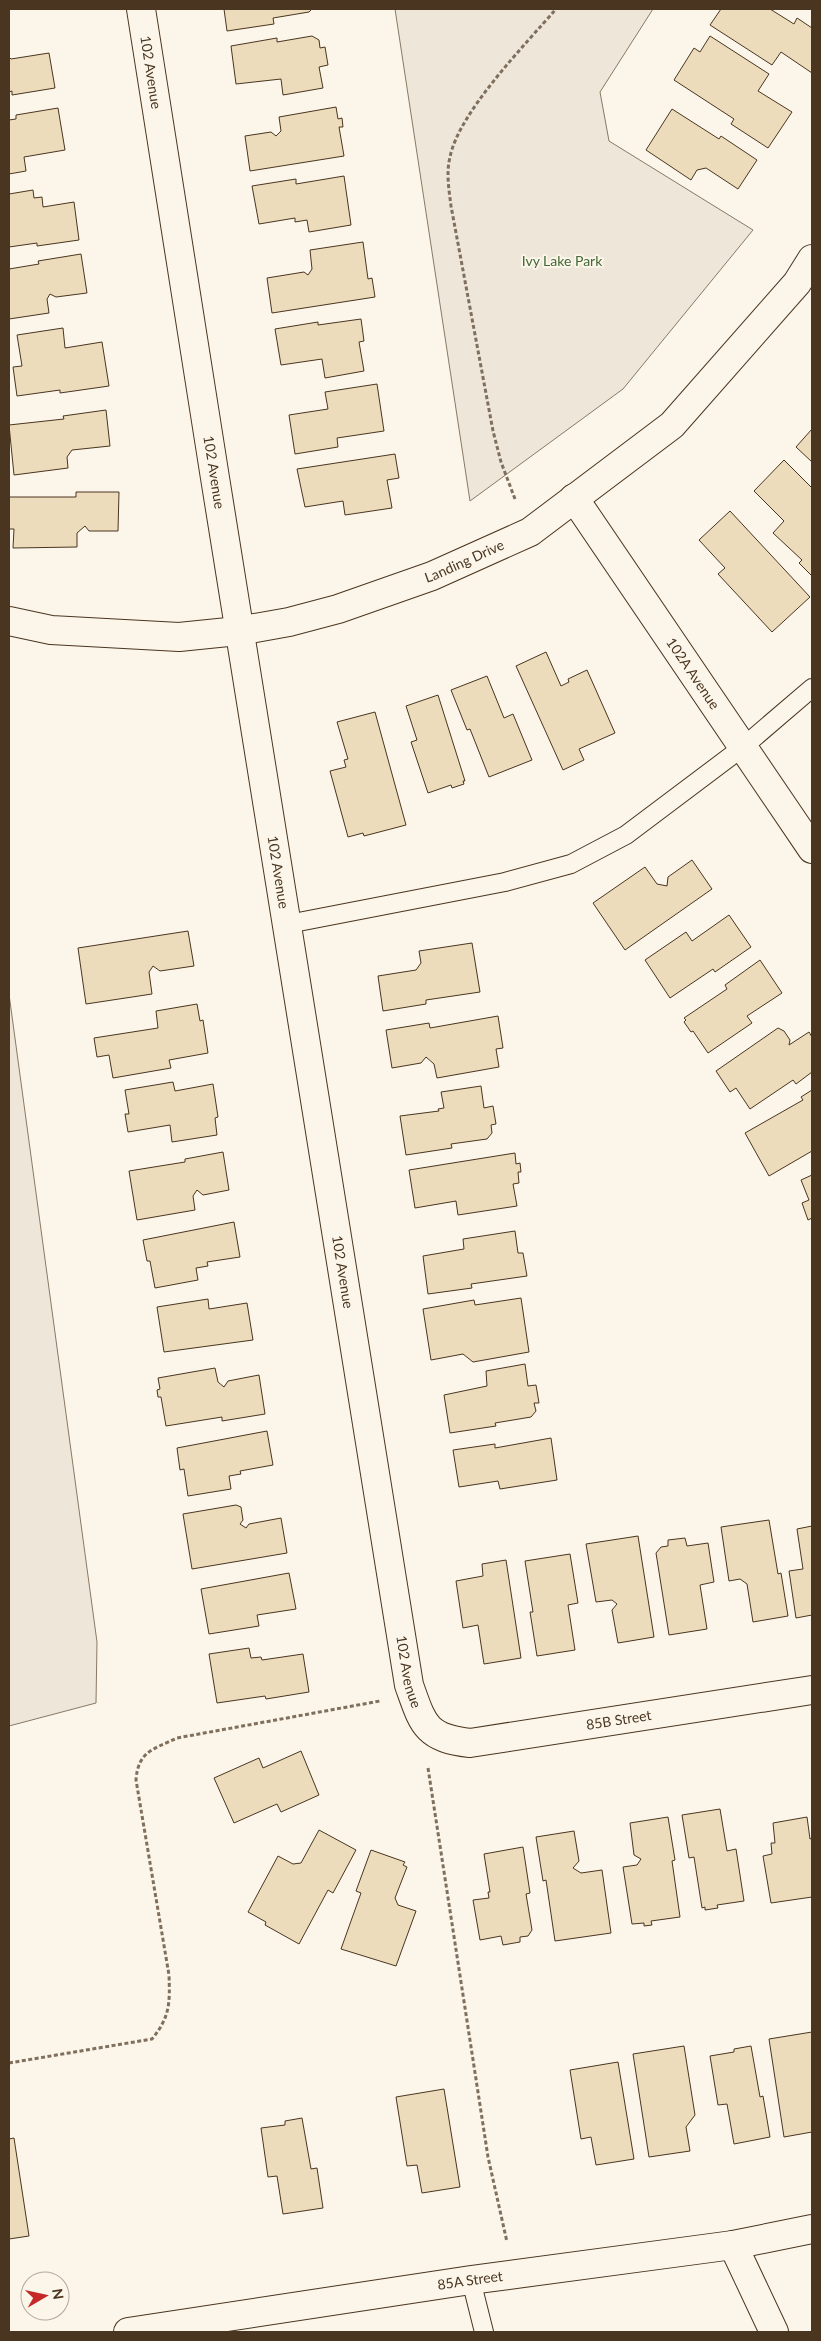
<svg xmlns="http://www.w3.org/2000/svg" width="821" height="2341" font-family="Lato,sans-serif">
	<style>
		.green { fill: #ede6d9; stroke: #887966 }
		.building { fill: #ecdcbc; stroke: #4a3520 }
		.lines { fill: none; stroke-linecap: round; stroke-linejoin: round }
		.service-casing { stroke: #4a3520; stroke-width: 20 }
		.minor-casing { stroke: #4a3520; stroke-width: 30 }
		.tertiary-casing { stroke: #4a3520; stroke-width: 30 }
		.path { stroke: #7f6f5c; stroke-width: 3; stroke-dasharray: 4 2.5; stroke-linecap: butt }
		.service { stroke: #fbf6e9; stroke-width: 18 }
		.minor { stroke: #fbf6e9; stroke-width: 28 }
		.tertiary { stroke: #fbf6e9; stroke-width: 28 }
		.labels { text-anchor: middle; stroke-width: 4; stroke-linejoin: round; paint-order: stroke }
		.street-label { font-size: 14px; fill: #4a3520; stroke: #fbf6e9 }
		.park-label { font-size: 14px; fill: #436837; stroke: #fbf6e9 }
	</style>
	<rect width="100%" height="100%" fill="#fbf6e9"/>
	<!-- green -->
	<path class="green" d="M395 9H653L600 92 609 141 753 230 623 389 470 501Z
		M9 994 97 1642 96 1703 9 1726Z"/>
	<!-- building -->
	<path class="building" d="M224 9H312L309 12 273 18 274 24 227 31Z
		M721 9H770L794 24 797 18 812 28V73L781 52 772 65 710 25Z
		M312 36 319 40 320 48 325 47 328 65 319 67 323 88 283 95 281 79 236 84 231 46 277 38V42Z
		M710 36 769 74 758 91 792 112 768 148 731 124 734 119 674 80 694 48 700 52Z
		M49 53 55 88 12 95V91L9 92V57L11 59Z
		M336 107 338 119 342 118 343 127H339L344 156 250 171 245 136 271 132 276 136 281 131 279 117Z
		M58 108 65 150 24 157 26 171 9 174V120L16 119V115Z
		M672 109 719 139 721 136 757 160 738 189 706 168 697 170 691 180 646 150Z
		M344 176 351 225 309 232 307 220 295 222V218L259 224 252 186 296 179V184Z
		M33 190 34 198 42 197 43 207 74 202 79 240 37 246V243L9 247V194Z
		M363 242 368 279 372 278 375 297 272 313 267 278 304 272 308 275 312 269 310 250Z
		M81 254 87 293 56 297 50 294 47 299 49 313 9 319V269L39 264 38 261Z
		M361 319 364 341 359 342 364 371 325 378 322 359 281 365 275 329 318 322V325Z
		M63 328 65 348 102 342 109 386 60 393V390L17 396 13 367 22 366 17 335Z
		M377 384 384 431 337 438 338 447 295 454 289 415 328 409 325 392Z
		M106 410 110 446 72 450 67 457 68 468 14 475 9 425 64 419 63 416Z
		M812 429V462L796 447Z
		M395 454 399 478 387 480 392 508 345 515 343 501 305 507 297 469Z
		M784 460 812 488V576L799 563 802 560 773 533 784 521 754 491Z
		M76 492H119L118 531H89L85 526 77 533V547L13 548 14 529H9V497H76Z
		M730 511 810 597 772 632 718 574 725 568 699 540Z
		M546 652 561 686 569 682 568 679 587 670 615 733 579 749 584 760 563 770 516 666Z
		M487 676 504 718 513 714 532 760 489 777 470 729 467 730 451 690Z
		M438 695 465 781H463L464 784 452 788 451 785 428 793 411 742 417 740 406 706Z
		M375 712 406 825 364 836 363 833 348 837 330 771 346 767 344 760 348 759 337 722Z
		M692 860 712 889 625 950 593 903 645 867 657 884 667 886 668 877Z
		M729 915 751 947 715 972 713 969 670 998 645 960 686 932 692 941Z
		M188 931 194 966 160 971 153 966 149 972 152 994 86 1004 78 948Z
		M472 943 480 992 426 1000V1004L383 1011 378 976 416 970 421 963 419 951Z
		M760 960 782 993 747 1016 752 1023 708 1053 693 1031 691 1032 684 1022 686 1020 684 1018 727 989 725 985Z
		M197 1004 200 1021 203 1020 208 1053 169 1060 171 1068 113 1078 109 1055 97 1057 94 1038 158 1028 156 1011Z
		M498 1016 503 1048 496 1049 499 1067 437 1078 434 1064 426 1057 421 1063 392 1068 386 1030 429 1023 430 1028Z
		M778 1028 784 1031 790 1040 789 1045 809 1032 812 1037V1072L796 1084 793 1080 750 1109 736 1088 730 1092 716 1071Z
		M173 1082 175 1091 213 1084 218 1117 215 1118 217 1135 172 1142 170 1125 128 1132 125 1114H129L125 1090Z
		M481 1086 484 1108 493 1106 496 1124 491 1125 492 1133 487 1139 451 1144 452 1148 406 1155 400 1116 439 1111 438 1109 444 1108 441 1092Z
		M812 1090V1151L769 1176 745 1133 803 1100 801 1097Z
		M223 1152 229 1190 203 1195 197 1190 193 1196 195 1210 137 1220 129 1171 185 1162V1159Z
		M515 1153 516 1164 520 1163 521 1172H518L519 1183 513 1184 517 1206 458 1215 456 1201 415 1208 409 1170Z
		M812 1175V1218L808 1220 802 1203 809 1200 801 1180Z
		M234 1222 240 1257 207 1262 208 1266 196 1268 198 1280 155 1288 150 1261H147L143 1240Z
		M515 1231 518 1253H523L527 1276 471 1284 472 1288 428 1294 423 1256 464 1249 463 1239Z
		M521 1298 529 1352 473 1362 463 1354 431 1360 423 1309 474 1300 475 1305Z
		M208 1299 209 1309 247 1303 253 1340 164 1352 157 1307Z
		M525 1364 528 1386 536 1385 539 1403H534L536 1411 531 1417 495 1423 496 1426 450 1433 444 1395 487 1386 486 1371Z
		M215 1368 218 1382 224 1387 228 1381 259 1375 265 1414 222 1421V1417L166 1426 161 1397H158L157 1390 160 1389 158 1378Z
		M267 1431 273 1465 240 1471 241 1474 229 1476 231 1489 188 1496 184 1469 180 1470 177 1448Z
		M551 1438 557 1480 500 1489 498 1481 459 1487 453 1450 495 1444V1448Z
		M236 1505 241 1507 243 1520 240 1524 246 1528 249 1524 281 1518 287 1553 192 1569 183 1514Z
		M769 1520 778 1574 781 1573 788 1616 753 1622 747 1584 740 1579 729 1581 721 1527Z
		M812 1526V1615L796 1618 789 1571 803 1569 797 1529Z
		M638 1536 654 1637 618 1643 612 1610 617 1604 612 1600 596 1602 586 1544Z
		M685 1538 687 1546 708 1543 714 1582 700 1585 707 1629 669 1635 656 1553 661 1547 668 1546V1540Z
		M570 1554 578 1603 568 1605 575 1650 537 1656 530 1612H533L525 1561Z
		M506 1560 521 1658 484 1664 478 1625 463 1628 456 1581 483 1576 482 1564Z
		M289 1573 296 1609 257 1615 259 1626 209 1634 201 1589Z
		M249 1648 251 1658 261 1657 262 1660 303 1654 309 1692 266 1699 265 1696 217 1703 209 1654Z
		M301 1751 319 1795 281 1812 277 1804 234 1823 214 1778 259 1758 263 1768Z
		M720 1809 727 1851 736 1849 744 1901 717 1905 718 1908 705 1910V1907L702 1908 694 1857 689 1858 682 1815Z
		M668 1817 675 1860 672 1861 680 1917 651 1921 652 1925 644 1926V1923L632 1924 623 1867 637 1865 641 1859 634 1855 630 1823Z
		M807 1817 810 1839 812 1838V1897L771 1903 763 1856 772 1854 771 1843H775L773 1823Z
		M319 1830 356 1850 333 1893 328 1890 299 1944 265 1925 266 1922 248 1912 278 1856 293 1864 301 1863Z
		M574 1831 579 1861 573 1868 581 1873 602 1870 611 1933 555 1941 546 1880 543 1881 536 1837Z
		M523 1847 530 1893 526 1894 532 1930 528 1936 520 1937V1942L503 1945 501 1936 480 1940 473 1900 489 1898 488 1892H490L484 1854Z
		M371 1850 405 1862 403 1865 407 1867 395 1898 398 1905 416 1911 396 1966 341 1949 361 1893 356 1891Z
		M812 2032V2132L784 2137 769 2039Z
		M684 2046 695 2115 686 2127 690 2151 649 2157 633 2054Z
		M751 2046 760 2097 763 2096 770 2137 734 2144 727 2104 718 2105 710 2056 734 2052V2049Z
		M618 2062 634 2159 596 2165 591 2137 581 2139 570 2070Z
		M444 2089 460 2187 422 2193 417 2165 407 2166 396 2097Z
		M302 2118 311 2169 317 2168 323 2208 283 2214 277 2176 268 2177 261 2128 285 2125V2121Z
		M14 2138 29 2236 9 2239V2139Z"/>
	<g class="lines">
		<defs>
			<path id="service" d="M288 924 505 882 571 864 626 835 743 747 812 688
				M471 2280 484 2332"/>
			<g id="minor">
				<path id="s1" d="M141 9C228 568 320 1126 409 1685 423 1724 425 1738 470 1743L812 1690"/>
				<path d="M733 2245 774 2332"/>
				<path id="s2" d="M128 2332 471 2280 733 2245 812 2229"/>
			</g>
			<g id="tertiary">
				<path id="s3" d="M574 498 812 849"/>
				<path id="s4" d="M9 621 51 630 179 637 238 631 289 622 338 609 432 576 530 532 672 425 797 283 812 259"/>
			</g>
		</defs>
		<!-- service casing -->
		<use href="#service" class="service-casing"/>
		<!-- minor casing -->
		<use href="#minor" class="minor-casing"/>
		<!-- tertiary casing -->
		<use href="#tertiary" class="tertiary-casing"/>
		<!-- path -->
		<path class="path" d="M515 499 501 462 493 431 451 206C449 190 446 173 450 157 459 112 525 45 556 9
			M428 1768 488 2157 507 2242
			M9 2063 152 2039C170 2017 170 2003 169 1975L136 1780C138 1751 154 1749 177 1738L380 1701"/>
		<!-- service -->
		<use href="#service" class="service"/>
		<!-- minor -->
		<use href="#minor" class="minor"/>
		<!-- tertiary -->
		<use href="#tertiary" class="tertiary"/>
	</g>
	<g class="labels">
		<!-- street labels -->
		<g class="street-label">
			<text dy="5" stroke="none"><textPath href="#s1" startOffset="64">102 Avenue</textPath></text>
			<text dy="5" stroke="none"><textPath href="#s1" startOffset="469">102 Avenue</textPath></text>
			<text dy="5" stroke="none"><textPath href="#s4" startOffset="468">Landing Drive</textPath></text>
			<text dy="5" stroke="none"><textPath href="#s3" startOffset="212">102A Avenue</textPath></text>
			<text dy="5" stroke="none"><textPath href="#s1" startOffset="874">102 Avenue</textPath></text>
			<text dy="5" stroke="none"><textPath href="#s1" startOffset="1279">102 Avenue</textPath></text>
			<text dy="5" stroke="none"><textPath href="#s1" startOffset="1684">102 Avenue</textPath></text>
			<text dy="5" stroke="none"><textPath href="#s1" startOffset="1940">85B Street</textPath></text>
			<text dy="5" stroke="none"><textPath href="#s2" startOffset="346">85A Street</textPath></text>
		</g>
		<!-- park labels -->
		<g class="park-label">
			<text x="562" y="266">Ivy Lake Park</text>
		</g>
	</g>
	<!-- border -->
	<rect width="821" height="2341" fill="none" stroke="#4a3520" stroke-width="20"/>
	<!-- north arrow -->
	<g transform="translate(45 2296) rotate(81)"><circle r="24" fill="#fbf6e9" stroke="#b4a999"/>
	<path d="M0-4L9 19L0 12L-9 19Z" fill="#c62828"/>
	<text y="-8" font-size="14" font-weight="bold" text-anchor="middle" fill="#4a3520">N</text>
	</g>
</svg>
